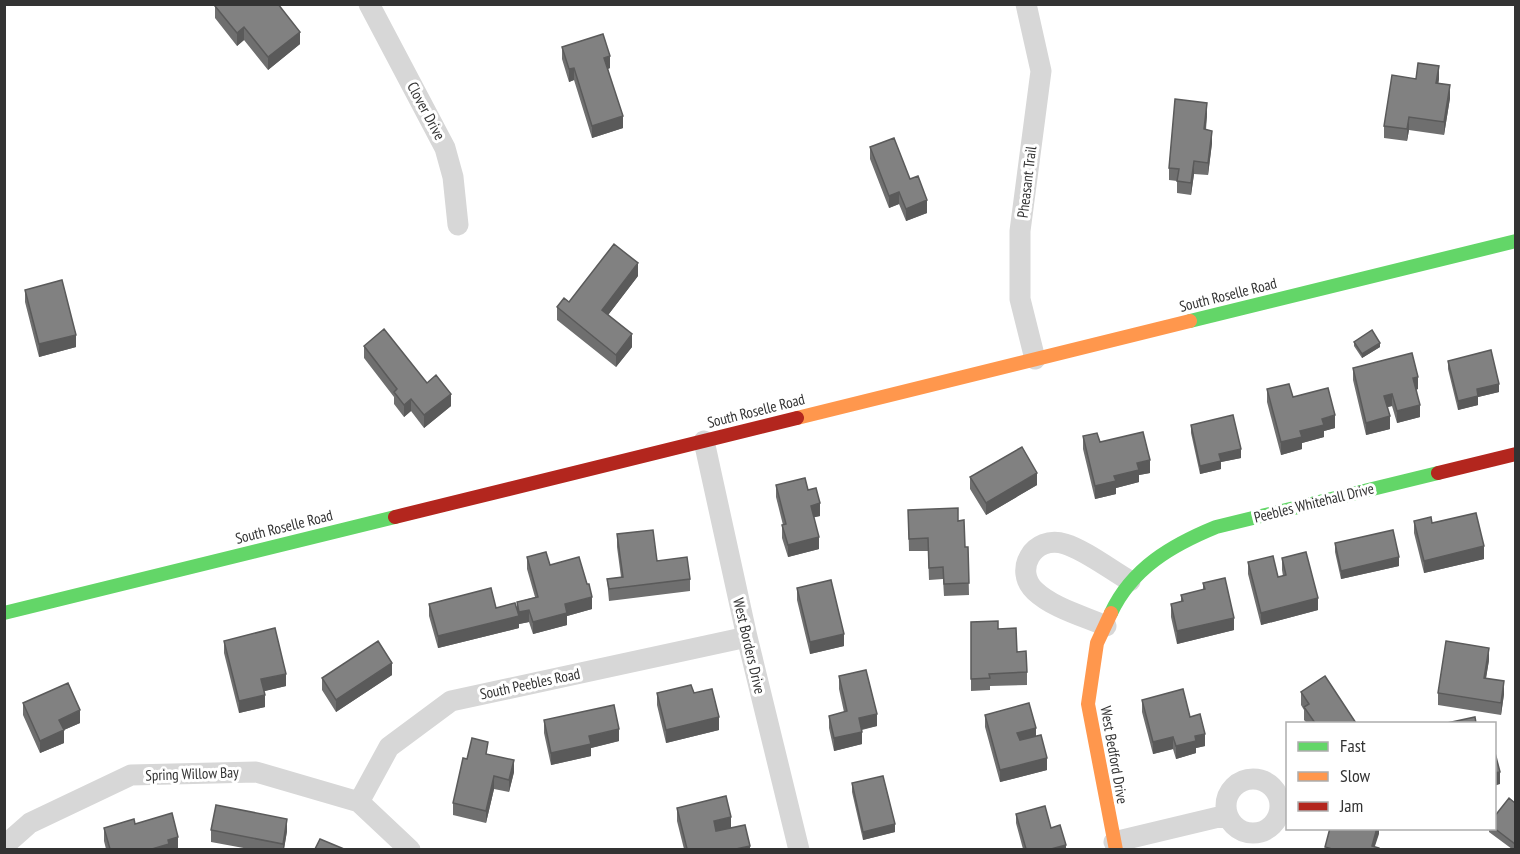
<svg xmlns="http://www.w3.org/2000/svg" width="1520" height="854" font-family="'PT Sans Narrow',sans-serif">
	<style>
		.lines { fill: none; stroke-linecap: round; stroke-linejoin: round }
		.street { stroke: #d7d7d7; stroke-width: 21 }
		.fast { stroke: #63d668; stroke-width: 14 }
		.slow { stroke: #ff974d; stroke-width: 14 }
		.jam { stroke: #b3261e; stroke-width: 14 }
		.wall { fill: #6f6f6f }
		.shaded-wall { fill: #5a5a5a }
		.building { fill: #818181; stroke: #5a5a5a; stroke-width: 1.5 }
		.labels { text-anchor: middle; stroke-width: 6; stroke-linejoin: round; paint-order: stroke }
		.street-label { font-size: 15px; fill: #333; stroke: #fff }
	</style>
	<rect width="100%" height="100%" fill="#fff"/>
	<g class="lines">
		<!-- street -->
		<path class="street" d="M369 4 445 148 453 177 458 225
			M1026 4 1041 71 1020 231V299L1035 359
			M704 441 747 637 799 850
			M1106 626C1083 616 1053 608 1035 591 1013 571 1033 534 1065 544 1085 550 1111 570 1130 581
			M1226 806a27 27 0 1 1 54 0a27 27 0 1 1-54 0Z
			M359 802 389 747 451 701 747 637
			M1114 842 1227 815
			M4 846 30 823 131 775 256 772 359 802 410 850"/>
		<!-- fast -->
		<path class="fast" d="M1190 321 1516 241
			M4 613 395 517
			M1111 613C1132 568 1172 545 1216 527L1438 473"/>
		<!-- slow -->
		<path class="slow" d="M797 418 1190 321
			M1111 613 1097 643 1088 704 1116 850"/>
		<!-- jam -->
		<path class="jam" d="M1438 473 1516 454
			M395 517 797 418"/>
	</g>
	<!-- wall -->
	<path class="wall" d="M215 6 300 44 268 70 244 40 237 46 215 18Z
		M562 47 610 68 608 69 623 128 592 138 574 80 569 82 562 59Z
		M1416 79H1439L1438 84 1450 98 1444 135 1409 130 1407 141 1384 138V126Z
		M1207 115 1206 130 1212 143 1208 175 1194 174 1191 195 1177 193V181L1169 180V168Z
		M870 147 910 179 927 213 906 221 899 204 889 208 870 159Z
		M638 276 608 315 632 347 616 367 557 320V307L569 302Z
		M25 290 76 347 39 357 25 302Z
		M1354 342 1380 347 1362 358 1354 346Z
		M364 346 427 383 451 406 424 428 411 411 404 417 394 404V397L364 358Z
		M1448 361 1499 392 1478 397V405L1458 410 1448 369Z
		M1353 368 1418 389 1416 390 1420 417 1397 423 1392 406 1387 407 1390 429 1366 435 1353 380Z
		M1267 389 1335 428 1324 431V437L1302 443V449L1281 455 1267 402Z
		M1191 425 1241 458 1221 462V469L1200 474 1191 433Z
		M1083 436 1100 442 1150 473 1139 475V482L1116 488V494L1095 499 1083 449Z
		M970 477 1037 485 986 515 970 489Z
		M776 485 808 490 820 516 814 517 819 549 788 557 782 538V525H783L776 497Z
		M908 510 958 521 965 547H968L969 595 944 596 943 579 929 580 928 551H909Z
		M1414 521 1432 523 1484 559 1424 573 1414 533Z
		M617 534 657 561 690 579V591L609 601 607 579 621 577 617 547Z
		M1335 543 1399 566 1341 579 1335 552Z
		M527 557 550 565 592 609 567 616V625L533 634 529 622 519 624V621V628L438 648 429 616V604L517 609V602L535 597 527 569Z
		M1282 558 1318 610 1261 625 1248 574V562L1278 577 1283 576 1282 570Z
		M1203 583 1234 630 1177 644 1171 617V604L1181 602V595L1203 590Z
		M797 588 844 646 810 654 797 600Z
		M971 622 998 629 1017 652 1027 672V685L990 686V690L971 691Z
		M224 641 286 686 264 691 265 707 239 713 224 653Z
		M1489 660 1486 678 1504 694 1501 715 1438 705V693Z
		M392 675 336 712 322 690V678Z
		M839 676 877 726 862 730V744L834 751 829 728V716L844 712 839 689Z
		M1301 692 1356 723H1307L1304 720V710L1301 705Z
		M657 693H694L719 730 666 743 657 705Z
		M1142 700 1190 717 1205 746 1196 748V753L1176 759 1173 749 1153 754 1142 712Z
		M23 703 80 723 64 730V743L40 753 23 715Z
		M985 715 1036 736 1047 770 1000 782 985 727Z
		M544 720 619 741 591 748V756L551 765 544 733Z
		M488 754 514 772 509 792 494 789 486 823 453 815V803L467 759Z
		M852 783 895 832 863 840 852 792Z
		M1515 803V849H1512L1489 832V828H1494Z
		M677 808 731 828 750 849H684L677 821Z
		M1016 814 1066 849H1023L1016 823Z
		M135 824 178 849H106L104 841V828Z
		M211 830 287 831 284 849H249L211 842Z"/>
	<!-- shaded-wall -->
	<path class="shaded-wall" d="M244 27V40L237 46V33Z
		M300 32V44L268 70V57Z
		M610 56V68L604 70V58Z
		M1439 66V79L1436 96V83Z
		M574 68V80L569 82V69Z
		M1450 85V98L1444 135V122Z
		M1207 103V115L1204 142V129Z
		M623 116V128L592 138V126Z
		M1409 117V130L1407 141V129Z
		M1212 131V143L1208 175V163Z
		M1194 161V174L1191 195V183Z
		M899 192V204L889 208V196Z
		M927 200V213L906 221V209Z
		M638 263V276L602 323V310Z
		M632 334V347L616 367V355Z
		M76 335V347L39 357V344Z
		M1380 343V347L1362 358V354Z
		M1418 377V389L1413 390V378Z
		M1499 384V392L1478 397V405L1458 410V401L1477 389Z
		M451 394V406L424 428V415Z
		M1392 394V406L1384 408V396Z
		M411 399V411L404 417V405Z
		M1420 405V417L1397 423V411Z
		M1335 415V428L1324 431V437L1302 443V449L1281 455V442L1322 419Z
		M1390 416V429L1366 435V423Z
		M1241 449V458L1221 462V469L1200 474V466L1219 454Z
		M1150 460V473L1139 475V482L1116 488V494L1095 499V486L1137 463Z
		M1037 473V485L986 515V503Z
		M820 503V516L811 518V506Z
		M819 537V549L788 557V545Z
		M1484 546V559L1424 573V561Z
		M1399 557V566L1341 579V571Z
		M592 597V609L567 616V625L533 634V622L565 604Z
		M1318 598V610L1261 625V613Z
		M529 610V622L519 624V612Z
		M519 616V628L438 648V636Z
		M1234 618V630L1177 644V631Z
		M844 634V646L810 654V642Z
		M1489 648V660L1484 690V678Z
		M392 663V675L336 712V700Z
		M286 674V686L261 692V679Z
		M1504 681V694L1501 715V703Z
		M265 695V707L239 713V701Z
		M80 710V723L59 732V720Z
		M877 714V726L859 730V718Z
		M719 717V730L666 743V730Z
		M1036 728V740L1017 745V733Z
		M619 729V741L591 748V756L551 765V753L589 736Z
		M64 730V743L40 753V741Z
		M862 732V744L834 751V738Z
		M1205 734V746L1196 748V753L1176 759V746L1195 736Z
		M1173 737V749L1153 754V742Z
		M1047 758V770L1000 782V770Z
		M514 760V772L509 792V780Z
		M1500 772V784L1494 786V773Z
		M494 776V789L486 823V811Z
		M731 817V830L714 834V821Z
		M287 819V831L284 849H283V844Z
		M895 824V832L863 840V832Z
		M1377 828H1379V834L1374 849 1372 846Z
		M178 837V849H152L168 840Z
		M1066 845V849H1051Z
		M750 846V849H736Z"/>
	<!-- building -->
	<path class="building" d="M217 4H278L300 32 268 57 244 27 237 33 215 6Z
		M603 34 610 56 604 58 623 116 592 126 574 68 569 69 562 47Z
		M1418 63 1439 66 1436 83 1450 85 1444 122 1409 117 1407 129 1384 126 1392 75 1416 79Z
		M1175 99 1207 103 1204 129 1212 131 1208 163 1194 161 1191 183 1177 181 1179 169 1169 168Z
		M894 138 910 179 918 176 927 200 906 209 899 192 889 196 870 147Z
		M614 244 638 263 602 310 632 334 616 355 557 307 564 298 569 302Z
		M62 280 76 335 39 344 25 290Z
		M384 329 427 383 436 375 451 394 424 415 411 399 404 405 394 392 397 389 364 346Z
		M1372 330 1380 343 1362 354 1354 342Z
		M1491 350 1499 384 1477 389 1478 396 1458 401 1448 361Z
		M1412 353 1418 377 1413 378 1420 405 1397 411 1392 394 1384 396 1390 416 1366 423 1353 368Z
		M1289 384 1293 397 1328 388 1335 415 1322 419 1324 425 1300 431 1302 437 1281 442 1267 389Z
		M1233 415 1241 449 1219 454 1221 461 1200 466 1191 425Z
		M1143 432 1150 460 1137 463 1139 470 1114 476 1116 481 1095 486 1083 436 1097 433 1100 442Z
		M1022 447 1037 473 986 503 970 477Z
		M805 478 808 490 816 488 820 503 811 506 819 537 788 545 782 525 786 524 776 485Z
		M958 508V521L964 520 965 547H968L969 583 944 584 943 567 929 568 928 538 909 539 908 510Z
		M1476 513 1484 546 1424 561 1414 521 1431 517 1432 523Z
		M653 530 657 561 687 557 690 579 609 589 607 579 623 577 617 534Z
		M1393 530 1399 557 1341 571 1335 543Z
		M546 552 550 565 579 557 587 584H589L592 597 565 604 567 613 533 622 529 610 519 612 517 602 538 597 527 557Z
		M1306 552 1318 598 1261 613 1248 562 1273 556 1278 577 1286 575 1282 558Z
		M1225 578 1234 618 1177 631 1171 604 1183 601 1181 595 1205 589 1203 583Z
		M831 580 844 634 810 642 797 588Z
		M491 588 496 608 515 603 519 616 438 636 429 604Z
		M998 621V629L1016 628 1017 652 1026 651 1027 672 989 674 990 678 971 679V622Z
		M275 628 286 674 261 679 265 695 239 701 224 641Z
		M378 641 392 663 336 700 322 678Z
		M1446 641 1489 648 1484 678 1504 681 1501 703 1438 693Z
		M866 670 877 714 859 718 862 732 834 738 829 716 847 711 839 676Z
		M1325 676 1356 723H1315L1304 707 1309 704 1301 692Z
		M68 683 80 710 59 720 64 730 40 741 23 703Z
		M691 685 694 693 712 689 719 717 666 730 657 693Z
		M1183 689 1190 717 1200 714 1205 734 1195 736 1196 741 1176 746 1173 737 1153 742 1142 700Z
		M1029 703 1036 728 1017 733 1020 740 1041 735 1047 758 1000 770 985 715Z
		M614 705 619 729 589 736 591 744 551 753 544 720Z
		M1475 717 1476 723H1447Z
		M472 738 488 742 486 754 514 760 509 780 494 776 486 811 453 803 463 758 467 759Z
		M1494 749 1500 772 1494 773Z
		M883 776 895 824 863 832 852 783Z
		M726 796 731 817 714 821 716 831 745 825 750 846 736 849H687L677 808Z
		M1509 798 1515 803V844L1494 828V817Z
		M216 805 287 819 283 844 211 830Z
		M1045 806 1051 828 1060 825 1066 845 1051 849H1026L1016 814Z
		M172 813 178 837 168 840 169 844 152 849H110L104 828 134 819 135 824Z
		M1330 828 1339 829V828H1377L1372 846 1379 848V849H1332L1325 847Z
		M320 839 344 849H315Z"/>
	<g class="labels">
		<!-- street labels -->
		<g class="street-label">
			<text transform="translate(426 111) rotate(62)" y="5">Clover Drive</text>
			<text transform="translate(1027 182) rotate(-83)" y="5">Pheasant Trail</text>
			<text transform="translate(1228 295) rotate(-14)" y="5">South Roselle Road</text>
			<text transform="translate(756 411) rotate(-14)" y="5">South Roselle Road</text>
			<text transform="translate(1314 503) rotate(-14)" y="5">Peebles Whitehall Drive</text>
			<text transform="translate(284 527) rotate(-14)" y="5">South Roselle Road</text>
			<text transform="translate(749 646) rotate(77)" y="5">West Borders Drive</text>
			<text transform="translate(530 684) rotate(-12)" y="5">South Peebles Road</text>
			<text transform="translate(1114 755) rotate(80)" y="5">West Bedford Drive</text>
			<text transform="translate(192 774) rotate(-2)" y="5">Spring Willow Bay</text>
		</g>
	</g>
	<!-- border -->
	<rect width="1520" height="854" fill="none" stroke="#333333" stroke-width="12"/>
	<!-- legend -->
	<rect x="1286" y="722" width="210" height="108" fill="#ffffff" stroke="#adadad" stroke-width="1.5"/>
	<rect x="1298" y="742" width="30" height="9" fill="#63d668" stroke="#adadad" stroke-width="1.5"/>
	<text x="1340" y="752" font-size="18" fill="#333333">Fast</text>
	<rect x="1298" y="772" width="30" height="9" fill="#ff974d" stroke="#adadad" stroke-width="1.5"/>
	<text x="1340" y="782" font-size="18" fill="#333333">Slow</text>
	<rect x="1298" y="802" width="30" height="9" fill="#b3261e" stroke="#adadad" stroke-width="1.5"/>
	<text x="1340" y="812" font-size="18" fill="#333333">Jam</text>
</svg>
